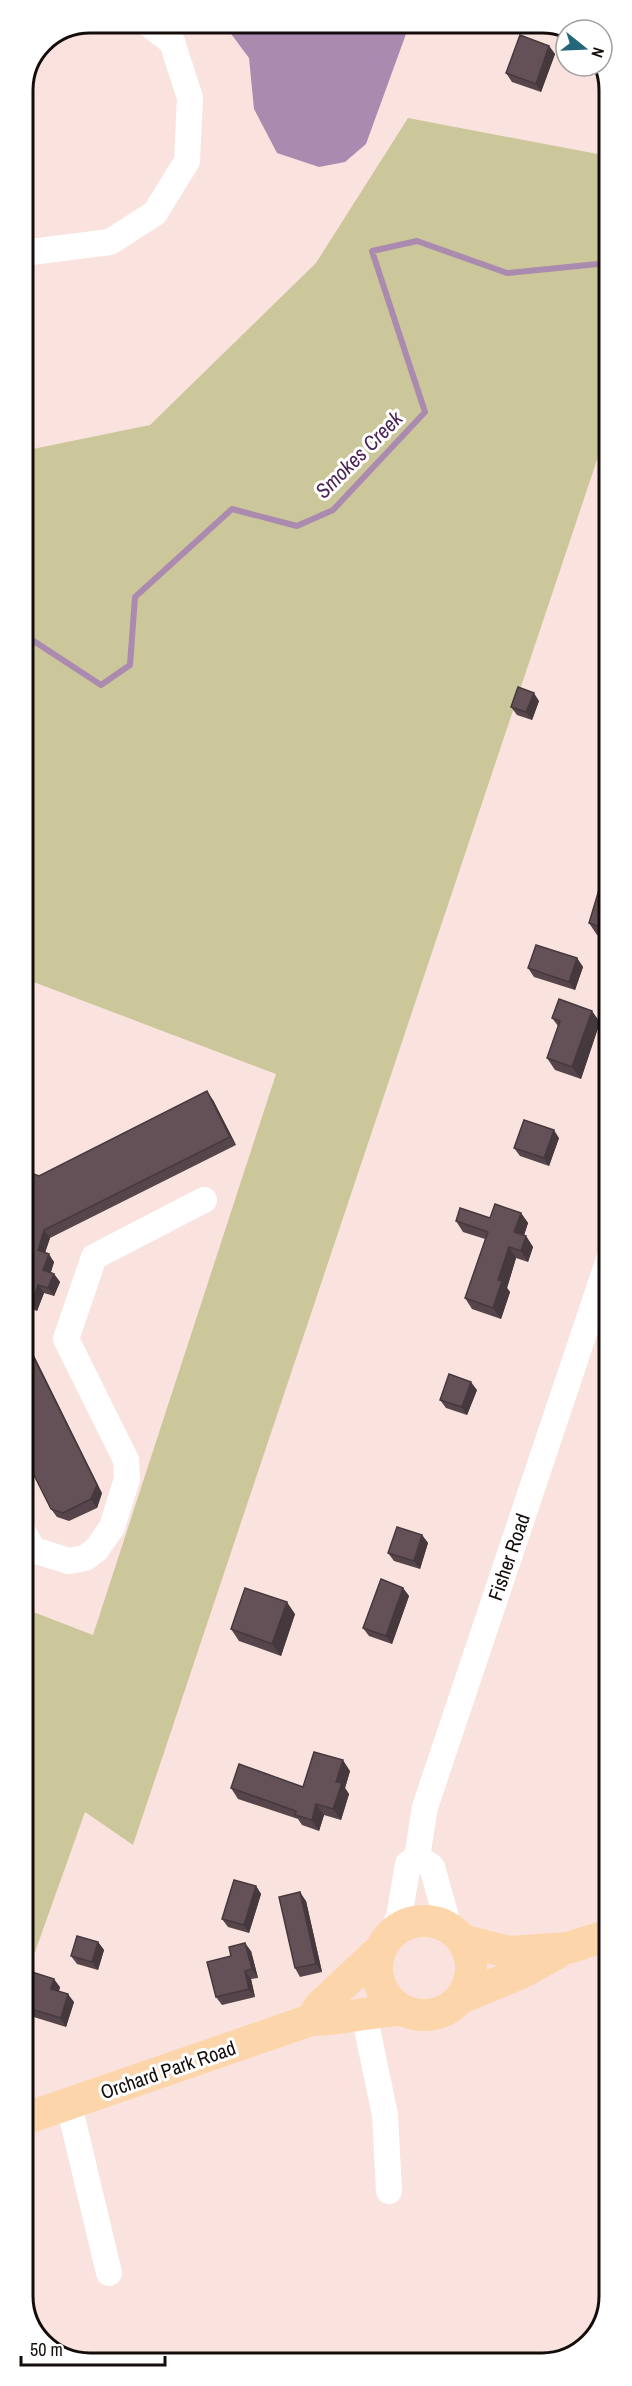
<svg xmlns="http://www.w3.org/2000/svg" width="632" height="2386" font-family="'Archivo Narrow',sans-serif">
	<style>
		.green { fill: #ccc69b }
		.water { fill: #ab8ab0 }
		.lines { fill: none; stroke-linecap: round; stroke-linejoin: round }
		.stream { stroke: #ab8ab0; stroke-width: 6 }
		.minor { stroke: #fff; stroke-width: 26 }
		.major { stroke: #fdd5ab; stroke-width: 32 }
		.wall { fill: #56464b }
		.shaded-wall { fill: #46393d }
		.building { fill: #645157; stroke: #46393d; stroke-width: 1.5 }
		.labels { text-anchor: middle; stroke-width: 6; stroke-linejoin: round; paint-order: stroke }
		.street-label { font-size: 20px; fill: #140d0b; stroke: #fff }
		.water-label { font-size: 21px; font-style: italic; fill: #4e2455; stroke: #fff }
		.rim { fill: none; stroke: #140d0b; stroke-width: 3 }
	</style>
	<rect width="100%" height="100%" fill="#fae3de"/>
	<!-- green -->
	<path class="green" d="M408 118 608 156V427L133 1845 85 1812 35 1952 24 1957 23 1608 93 1635 276 1074 23 978V451L150 425 316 263Z"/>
	<!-- water -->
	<path class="water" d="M226 23H410L366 144 345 162 319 167 277 153 254 109 249 58 226 27Z"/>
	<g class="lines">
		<!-- stream -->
		<path class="stream" d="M23 634 101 685 130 665 135 597 232 509 297 526 333 510 425 412 372 251 417 241 507 273 608 263"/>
		<!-- minor -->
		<path class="minor" d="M23 253 110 242 155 213 187 161 190 98 172 42 147 23
			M23 1532 33 1550 69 1561 85 1558 97 1549 112 1527 127 1479 126 1460 66 1339 94 1257 204 1200
			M417 1857 432 1867 449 1928
			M391 1934 399 1917 408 1864 417 1857 425 1807 609 1259
			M364 2014 385 2115 389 2191
			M69 2105 109 2273"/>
		<!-- major -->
		<path class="major" d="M377 1968a47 47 0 1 1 94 0a47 47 0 1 1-94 0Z
			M462 1940 508 1952 568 1948 609 1935
			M461 1998 521 1973 556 1954
			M311 2020 320 2006 381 1949
			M24 2119 311 2020C341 2020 370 2011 401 2010"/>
	</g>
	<!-- wall -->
	<path class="wall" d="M549 46 555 54 541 92 512 82 506 73Z
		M539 701 532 720 517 715 511 707Z
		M609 875V939L597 935 589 923Z
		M577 958 583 967 575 990 534 977 528 968Z
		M552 1018 600 1022 581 1079 555 1070 547 1058 558 1026Z
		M213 1100 236 1145 50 1238 45 1253 54 1262 51 1272 54 1274 60 1282 54 1296 44 1293 37 1311 23 1306V1159L30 1172 39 1176Z
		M559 1138 549 1166 520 1156 514 1148Z
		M521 1213 528 1223 524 1236H526L533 1247 528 1262 516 1258 507 1288 510 1292 501 1319 472 1309 465 1298 485 1239 463 1232 456 1221 490 1218Z
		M477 1390 467 1415 446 1408 440 1400Z
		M102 1493 97 1508 69 1521 57 1517 51 1509Z
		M422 1535 428 1543 420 1569 394 1561 388 1553Z
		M403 1588 409 1596 392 1644 369 1636 363 1628Z
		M295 1614 281 1656 239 1641 231 1629Z
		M350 1771 345 1788 349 1794 341 1820 324 1815 319 1831 302 1825 298 1819 238 1799 231 1788 303 1787Z
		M256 1886 261 1894 249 1933 228 1927 222 1919Z
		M306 1901 322 1972 300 1977 295 1968Z
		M98 1942 104 1950 98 1970 77 1964 71 1956Z
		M251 1951 258 1978 251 1979 255 1997 222 2005 216 1997Z
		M24 1975 60 1987 59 1991 74 2002 66 2027 24 2014Z"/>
	<!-- shaded-wall -->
	<path class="shaded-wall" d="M549 46 555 54 541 92 536 84Z
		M534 693 539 701 532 720 526 712Z
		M577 958 583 967 575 990 569 982Z
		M592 1011 600 1022 581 1079 572 1067Z
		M207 1091 213 1100 236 1145 230 1137Z
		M554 1130 559 1138 549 1166 544 1158Z
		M23 1159 33 1180 23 1163Z
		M521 1213 528 1223 521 1243 514 1232Z
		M44 1230 50 1238 43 1258 38 1250Z
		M526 1236 533 1247 528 1262 521 1251Z
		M509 1247 516 1258 507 1288 510 1292 501 1319 493 1308 498 1280Z
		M49 1254 54 1262 49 1278 43 1270Z
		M54 1274 60 1282 54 1296 48 1288Z
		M38 1285 44 1293 37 1311 32 1303Z
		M23 1333 102 1493 97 1508 91 1499 23 1336Z
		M471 1382 477 1390 467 1415 462 1407Z
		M422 1535 428 1543 420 1569 414 1561Z
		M403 1588 409 1596 392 1644 386 1636Z
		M287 1602 295 1614 281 1656 272 1644Z
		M343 1760 350 1771 345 1788 349 1794 341 1820 333 1809 336 1782Z
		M316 1804 324 1815 319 1831 312 1820Z
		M256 1886 261 1894 249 1933 244 1925Z
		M300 1892 306 1901 322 1972 316 1964Z
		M98 1942 104 1950 98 1970 92 1962Z
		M245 1943 251 1951 258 1978 252 1969Z
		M245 1971 251 1979 255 1997 249 1989Z
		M54 1979 60 1987 57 1997 51 1989Z
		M68 1994 74 2002 66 2027 61 2018Z"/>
	<!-- building -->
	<path class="building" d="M520 35 549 46 536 84 506 73Z
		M518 687 534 693 526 712 511 707Z
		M604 873 609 875V930L589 923Z
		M536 945 577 958 569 982 528 968Z
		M559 999 592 1011 572 1067 547 1058 560 1021 552 1018Z
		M207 1091 230 1137 44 1230 38 1250 49 1254 43 1270 54 1274 48 1288 38 1285 32 1303 23 1300V1163L28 1172 39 1176Z
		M524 1120 554 1130 544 1158 514 1148Z
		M495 1204 521 1213 514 1232 526 1236 521 1251 509 1247 498 1280 502 1281 493 1308 465 1298 488 1232 456 1221 460 1208 490 1218Z
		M23 1336 97 1485 91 1499 63 1513 51 1509 23 1453Z
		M449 1374 471 1382 462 1407 440 1400Z
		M397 1527 422 1535 414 1561 388 1553Z
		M381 1579 403 1588 386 1636 363 1628Z
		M245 1588 287 1602 272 1644 231 1629Z
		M314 1752 343 1760 336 1782 342 1783 333 1809 316 1804 312 1820 295 1815 296 1811 231 1788 239 1764 303 1787Z
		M234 1880 256 1886 244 1925 222 1919Z
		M300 1892 316 1964 295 1968 279 1897Z
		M77 1936 98 1942 92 1962 71 1956Z
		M245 1943 252 1969 245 1971 249 1989 216 1997 207 1962 231 1956 229 1947Z
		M32 1972 54 1979 51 1989 68 1994 61 2018 24 2007V1975L31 1977Z"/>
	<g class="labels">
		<!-- street labels -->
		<g class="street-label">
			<text transform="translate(509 1557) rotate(-71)" y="7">Fisher Road</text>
			<text transform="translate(168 2070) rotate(-19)" y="7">Orchard Park Road</text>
		</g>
		<!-- water labels -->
		<g class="water-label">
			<text transform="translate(359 455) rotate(-45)" y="7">Smokes Creek</text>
		</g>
	</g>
	<!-- crop -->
	<path d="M0 0H632V2386H0ZM90 33H542A57 57 0 0 1 599 90V2296A57 57 0 0 1 542 2353H90A57 57 0 0 1 33 2296V90A57 57 0 0 1 90 33Z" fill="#fff" fill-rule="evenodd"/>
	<path class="rim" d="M90 33H542A57 57 0 0 1 599 90V2296A57 57 0 0 1 542 2353H90A57 57 0 0 1 33 2296V90A57 57 0 0 1 90 33Z"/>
	<!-- north arrow -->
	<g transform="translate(584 48) rotate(108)"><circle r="28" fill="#ffffff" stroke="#a19e9d" stroke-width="1.5"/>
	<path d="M0-4.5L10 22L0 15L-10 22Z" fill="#236779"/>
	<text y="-9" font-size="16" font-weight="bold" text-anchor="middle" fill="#140d0b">N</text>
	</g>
	<!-- scale -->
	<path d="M21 2356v9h144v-9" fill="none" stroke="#140d0b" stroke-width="3"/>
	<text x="30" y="2356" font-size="18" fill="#140d0b" stroke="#ffffff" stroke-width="4.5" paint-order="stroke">50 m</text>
</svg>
